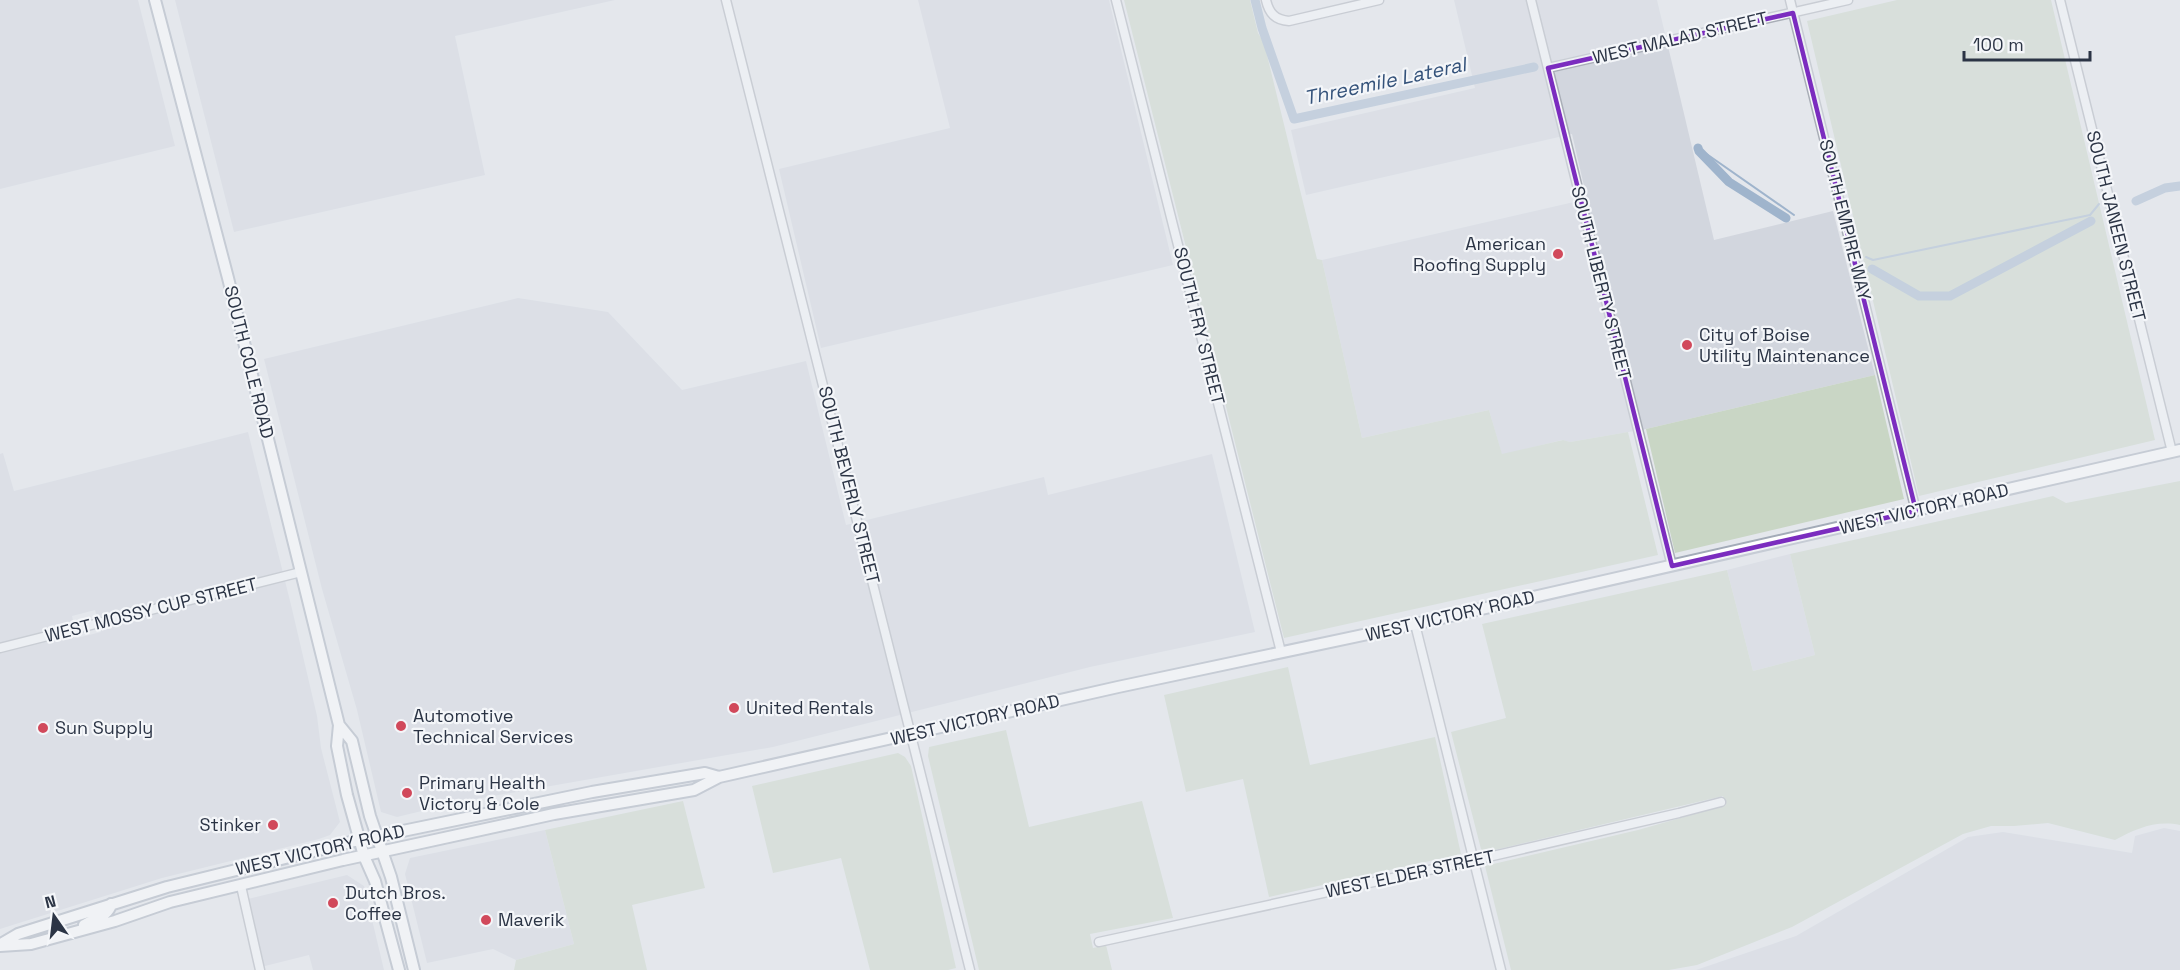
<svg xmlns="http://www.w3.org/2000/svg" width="2180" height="970" font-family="'Space Grotesk',sans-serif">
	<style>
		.built { fill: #d2d6de; fill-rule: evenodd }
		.green { fill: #c9d6c5 }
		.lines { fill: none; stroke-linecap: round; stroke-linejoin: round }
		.stream { stroke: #9fb4cc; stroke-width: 2 }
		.canal { stroke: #9fb4cc; stroke-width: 9 }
		.minor-casing { stroke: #a9aeb7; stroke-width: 11 }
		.major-casing { stroke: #a3abb8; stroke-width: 14 }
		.minor { stroke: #f7f8fa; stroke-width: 8 }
		.major { stroke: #fff; stroke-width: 10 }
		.marked { fill: none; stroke: #7b2cbf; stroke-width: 4.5; stroke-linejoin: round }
		.poi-dot { fill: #d1495b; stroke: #f4f6f9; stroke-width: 2 }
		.labels { text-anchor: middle; stroke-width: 4.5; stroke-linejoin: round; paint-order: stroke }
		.street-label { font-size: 18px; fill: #2b3445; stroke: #f4f6f9 }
		.poi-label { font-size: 18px; fill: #2b3445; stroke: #f4f6f9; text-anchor: start }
		.water-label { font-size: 20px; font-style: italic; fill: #34527a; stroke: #f4f6f9 }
	</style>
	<rect width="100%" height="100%" fill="#e4e7ec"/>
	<!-- built -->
	<path class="built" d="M0 0H138L175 146 0 189Z
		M175 0H615L455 36 485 175 234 232Z
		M918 0H1109L1173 265 821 348 779 169 950 128Z
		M1454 0H1657L1714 240 1833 211 1875 375 1646 429 1570 442 1562 440 1502 455 1489 410 1362 438 1322 260 1587 199 1572 134 1306 195 1291 130 1475 88Z
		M518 298 608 312 682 390 806 361 846 525 1044 477 1048 495 1212 454 1255 632 1090 667 773 747 459 802 397 817 381 812 357 710 322 589 264 359Z
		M248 432 292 609 317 716 321 748 340 822 330 835 319 839 162 878 0 929V454L3 453 14 491ZM95 610 101 632 77 638 72 616Z
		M1790 554 1815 655 1753 671 1727 570Z
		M2164 828 2180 831V970H1696L1796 936 1968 837 2003 832 2132 853 2135 836Z
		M545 830 574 944 516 960 493 949 427 963 405 874 410 858Z
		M347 875 364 886 384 970H313L309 955 257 968 240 901Z"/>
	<!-- green -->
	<path class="green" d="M1124 0H1250L1258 33 1264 43 1317 259 1322 260 1362 438 1489 410 1502 454 1563 440 1570 442 1628 432 1658 555 1284 638Z
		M1897 0H2051L2155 440 1919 496 1807 21Z
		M1875 375 1904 499 1675 553 1646 429Z
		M2180 481V825C2155 820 2136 829 2115 840L2048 823 2014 826H1991L1963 834 1792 927 1697 965 1669 970H1511L1485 866 1638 830 1726 805 1723 796 1482 853 1451 732 1506 718 1482 624 1727 570 1753 671 1815 655 1790 554 2053 496 2066 503Z
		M1288 667 1310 765 1435 737 1461 854 1269 897 1243 779 1186 792 1164 695Z
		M1006 730 1029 827 1142 801 1173 918 1090 934 1093 948 1106 945 1112 970H979L928 756 929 747Z
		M898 753 905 757 911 766 956 968 948 970H870L841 858 773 873 752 786Z
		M683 801 705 888 632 905 647 970H514L516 960 574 944 545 830Z"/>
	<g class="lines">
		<!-- stream -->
		<path class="stream" d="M1698 148 1794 215
			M1866 257 1873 260 2090 215 2099 204"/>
		<!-- canal -->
		<path class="canal" d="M1255 0 1262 28 1294 119 1534 67
			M1698 148 1699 151 1729 182 1786 218
			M2136 201 2165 188 2180 186
			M1872 269 1919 296H1950L2091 221"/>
		<defs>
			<path id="minor" d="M726 0 970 970
				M1116 0 1281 652
				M1266 0C1269 13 1275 20 1289 21L1379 0
				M1531 0 1672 566
				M1790 0 1916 511
				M2060 0 2172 452
				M1548 68 1848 0
				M1415 624 1501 970
				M0 648 301 572
				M241 886 260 970
				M1099 942 1484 858 1679 813 1721 802"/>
			<path id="major" d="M155 0 228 278 339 725 337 746 347 795 364 856 375 881 399 970
				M339 725 352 741 370 816 391 877 414 970
				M84 925C94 919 109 916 111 904
				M1 944 18 934 167 887 359 840 592 792 705 773 719 777
				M0 946 31 944 115 921 170 902 343 860 554 814 694 790 719 777 1118 687 1415 624 2180 450"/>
		</defs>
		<!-- minor casing -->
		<use href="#minor" class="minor-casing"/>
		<!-- major casing -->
		<use href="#major" class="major-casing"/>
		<!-- minor -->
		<use href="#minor" class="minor"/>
		<!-- major -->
		<use href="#major" class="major"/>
	</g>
	<!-- marked area -->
	<path d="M0 0H2180V970H0ZM1793 13 1916 511 1672 566 1548 68Z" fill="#e4e7ec" fill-opacity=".55" fill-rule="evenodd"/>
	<path class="marked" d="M1793 13 1916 511 1672 566 1548 68Z"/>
	<!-- markers -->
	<g class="poi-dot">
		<circle cx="1558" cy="254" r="6"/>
		<circle cx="1687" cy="345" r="6"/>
		<circle cx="734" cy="708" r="6"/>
		<circle cx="401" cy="726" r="6"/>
		<circle cx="43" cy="728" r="6"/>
		<circle cx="407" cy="793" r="6"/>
		<circle cx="273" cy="825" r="6"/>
		<circle cx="333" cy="903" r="6"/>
		<circle cx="486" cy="920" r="6"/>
	</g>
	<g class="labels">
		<!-- street labels -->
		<g class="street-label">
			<text transform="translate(1680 38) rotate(-13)" y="6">WEST MALAD STREET</text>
			<text transform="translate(1845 220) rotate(76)" y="6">SOUTH EMPIRE WAY</text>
			<text transform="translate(2116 226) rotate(76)" y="6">SOUTH JANEEN STREET</text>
			<text transform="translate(1601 283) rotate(76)" y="6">SOUTH LIBERTY STREET</text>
			<text transform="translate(1199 326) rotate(76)" y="6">SOUTH FRY STREET</text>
			<text transform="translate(249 362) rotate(76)" y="6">SOUTH COLE ROAD</text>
			<text transform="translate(849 485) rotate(76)" y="6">SOUTH BEVERLY STREET</text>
			<text transform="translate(1924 509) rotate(-13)" y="6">WEST VICTORY ROAD</text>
			<text transform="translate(151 610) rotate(-14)" y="6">WEST MOSSY CUP STREET</text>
			<text transform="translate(1450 616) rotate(-13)" y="6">WEST VICTORY ROAD</text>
			<text transform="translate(975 720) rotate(-13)" y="6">WEST VICTORY ROAD</text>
			<text transform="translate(320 850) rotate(-13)" y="6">WEST VICTORY ROAD</text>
			<text transform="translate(1410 874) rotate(-12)" y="6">WEST ELDER STREET</text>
		</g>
		<!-- poi labels -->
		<g class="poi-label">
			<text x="1546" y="250" text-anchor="end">American<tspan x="1546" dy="21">Roofing Supply</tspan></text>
			<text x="1699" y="341">City of Boise<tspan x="1699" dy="21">Utility Maintenance</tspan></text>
			<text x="746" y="714">United Rentals</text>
			<text x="413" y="722">Automotive<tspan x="413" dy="21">Technical Services</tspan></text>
			<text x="55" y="734">Sun Supply</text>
			<text x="419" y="789">Primary Health<tspan x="419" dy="21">Victory &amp; Cole</tspan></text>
			<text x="261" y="831" text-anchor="end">Stinker</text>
			<text x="345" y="899">Dutch Bros.<tspan x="345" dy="21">Coffee</tspan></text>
			<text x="498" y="926">Maverik</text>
		</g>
		<!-- water labels -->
		<g class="water-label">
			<text transform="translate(1385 81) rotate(-12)" y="7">Threemile Lateral</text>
		</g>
	</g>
	<!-- north arrow -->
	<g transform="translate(54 916) rotate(346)" stroke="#f4f6f9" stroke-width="4.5" paint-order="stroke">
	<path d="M0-4.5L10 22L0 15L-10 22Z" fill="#2b3445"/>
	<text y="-9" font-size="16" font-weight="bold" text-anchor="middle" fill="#2b3445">N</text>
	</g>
	<!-- scale -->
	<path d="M1964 51v9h126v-9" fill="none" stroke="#2b3445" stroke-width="3"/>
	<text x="1973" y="51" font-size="18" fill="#2b3445" stroke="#f4f6f9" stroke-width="4.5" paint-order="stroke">100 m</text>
</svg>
